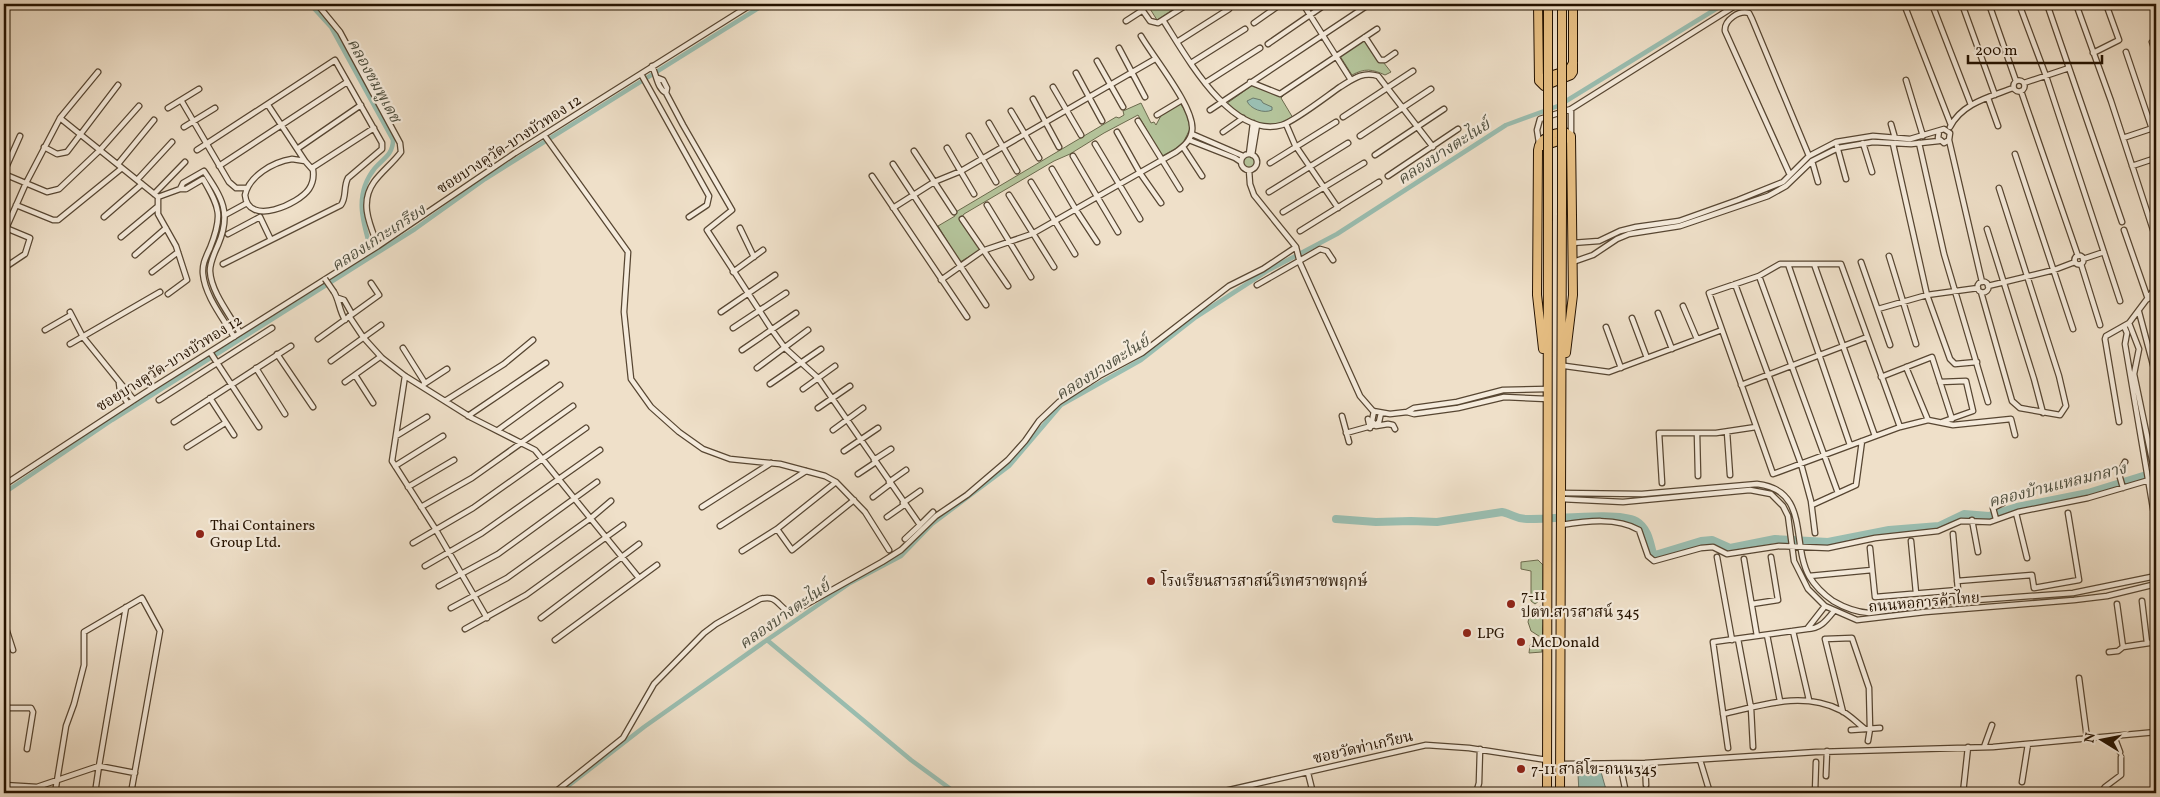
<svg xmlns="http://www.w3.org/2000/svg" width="2160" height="797" font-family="Vollkorn,'Noto Serif Thai',serif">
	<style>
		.green { fill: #b4c39a; stroke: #6c6a4d }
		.water { fill: #9abeb1; stroke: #6b796a }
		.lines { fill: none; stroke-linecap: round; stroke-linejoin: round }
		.canal { stroke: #9abeb1; stroke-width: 4.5 }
		.river { stroke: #9abeb1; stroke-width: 8 }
		.minor-casing { stroke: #574632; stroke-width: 7 }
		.primary-casing { stroke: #241200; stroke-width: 10 }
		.minor { stroke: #f5ebdc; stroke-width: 4.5 }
		.primary { stroke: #e8c084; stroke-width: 8 }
		.minor-bridge-casing { stroke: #574632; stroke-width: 7; stroke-linecap: butt }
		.primary-bridge-casing { stroke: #241200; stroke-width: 10; stroke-linecap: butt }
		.minor-bridge { stroke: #f5ebdc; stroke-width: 4.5 }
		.primary-bridge { stroke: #e8c084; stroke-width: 8 }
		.poi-dot { fill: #8f2418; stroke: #f5ebdc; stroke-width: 2 }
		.labels { text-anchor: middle; stroke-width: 4.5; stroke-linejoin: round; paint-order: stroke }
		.street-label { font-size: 15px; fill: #241200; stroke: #f5ebdc }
		.poi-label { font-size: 15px; fill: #241200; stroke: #f5ebdc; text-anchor: start }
		.water-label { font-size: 16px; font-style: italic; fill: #4d4e3e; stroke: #f5ebdc }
	</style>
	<rect width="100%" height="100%" fill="#efe0c9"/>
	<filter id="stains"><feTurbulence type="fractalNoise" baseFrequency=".004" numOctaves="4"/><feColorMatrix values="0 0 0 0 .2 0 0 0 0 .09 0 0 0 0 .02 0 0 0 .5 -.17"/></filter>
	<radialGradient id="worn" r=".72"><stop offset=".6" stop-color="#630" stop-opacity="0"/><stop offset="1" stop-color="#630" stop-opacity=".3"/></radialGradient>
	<!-- green -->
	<path class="green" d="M1147 4H1181L1157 20Z
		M1365 39 1391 72 1385 75C1372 69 1365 68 1352 75L1340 56Z
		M1254 84 1284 95 1281 98 1293 118C1269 136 1246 118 1226 104Z
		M1141 103 1151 123 1154 122 1156 125 1163 112 1180 103 1187 114 1190 129 1182 145 1162 156 1138 115 1104 133 1070 154 1054 161 964 214 962 217 980 250 960 262 938 226 955 216 954 213 1116 117 1119 118 1124 115 1123 111Z
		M1241 162a8 8 0 1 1 16 0a8 8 0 1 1-16 0Z
		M1538 560 1543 565V598L1535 604 1531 601V571L1521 569V562Z
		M1541 606 1544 619 1542 638 1531 631 1528 622 1530 614Z
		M1537 641 1541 645 1542 652 1529 653 1530 645Z"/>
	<!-- water -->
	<path class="water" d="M1253 98 1261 100 1263 103 1272 107V110C1264 114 1250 109 1247 101Z
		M1587 772H1601L1607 793H1579L1578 774Z"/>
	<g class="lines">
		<!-- canal -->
		<path class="canal" d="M310 4 331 27 393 140C393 154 384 158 375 168 353 195 363 223 372 253
			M4 493 112 420 415 229 485 179 765 4
			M767 640 911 760 956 793
			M559 793 644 727 767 640 850 583 901 556 932 524 1009 466 1061 405 1141 360 1196 317 1267 271 1337 234 1506 125 1558 106 1724 4"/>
		<!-- river -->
		<path class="river" d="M1336 519 1376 522 1411 521 1437 522 1502 512C1513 514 1515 519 1527 519 1551 520 1617 511 1636 521 1648 528 1650 542 1653 554L1655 555 1701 541 1712 540 1730 548 1775 539 1828 542 1889 530 1939 526 1964 514 1989 516 2017 507 2088 493 2156 472"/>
		<defs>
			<path id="minor" d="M317 4 340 32 400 143 401 152C393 163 382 171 374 182 359 203 370 225 378 246
				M1138 4 1150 21 1158 23 1188 4
				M1303 4 1351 80
				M1904 4 1951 125
				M1932 4 1971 105
				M1962 4 1995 95
				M1989 4 2016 81
				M2019 4 2046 76 2120 301
				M2047 4 2122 222
				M2076 4 2111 101 2156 239
				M1163 20C1185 54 1231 140 1282 125 1295 121 1327 96 1340 87 1353 79 1363 71 1378 76L1433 147
				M1126 21 1143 10
				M1254 23 1281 4
				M1365 37 1380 60H1385L1395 53
				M1177 42 1229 9
				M2152 42 2156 54
				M1268 44 1326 4
				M1119 48 1145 97
				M2126 52 2152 129
				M2093 53 2119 40 2106 4
				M1097 61 1123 107
				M1191 63 1245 29
				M652 66C657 76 657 88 666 93L683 125 732 210 707 230 772 330 785 348 818 378 920 525 905 539
				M1076 73 1102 121
				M641 74 709 196 707 205 689 217
				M658 78 663 80 667 88 666 93
				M1906 80 1923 136
				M2013.5 86a5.5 5.5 0 1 1 11 0a5.5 5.5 0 1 1-11 0Z
				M1250 82 1280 94 1377 29
				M1205 83 1260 48
				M2024 83 2069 68
				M1053 87 1081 135
				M2021 91 2078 256
				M1988 98 1998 126
				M1033 99 1059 147
				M181 100 229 182 236 188H247
				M268 105 305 161
				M168 108 199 89
				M1571 109V135
				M1210 110 1365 7
				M1011 111 1039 158
				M1157 115 1182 100
				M1343 117 1413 71
				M60 118 158 197V214L176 246 187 280 168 294
				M1138 121 1180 189
				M989 123 1017 171
				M1286 124 1295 145 1338 208
				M1891 124 1895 138
				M184 127 215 108
				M1950 127C1962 103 1990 97 2013 88
				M1117 132 1140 173 1161 203
				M1223 132 1243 118
				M1192 134 1243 156
				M544 135 628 252 624 312 631 379 651 407 679 432 703 449 730 459 780 464 825 476 836 482 865 512 889 550
				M969 136 996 182
				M1360 136 1431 89
				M2123 138 2156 127
				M1189 140 1235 158 1241 162
				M1949 140 1982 282
				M1539 143 1537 130 1540 119 1571 109 1738 4
				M1863 143 1872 172
				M1919 143 1944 254 1988 402
				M1095 144 1140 219
				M1893 144 1927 295 1950 359 1955 364 1977 362
				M1837 146 1846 179
				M44 147 57 154 67 152 118 85
				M1183 147 1202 176
				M947 148 974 194
				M297 149 361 105
				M197 150 335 60 382 143V149L348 178C343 187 347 197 341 205L223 264
				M914 151 954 212
				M1249 154 1253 123
				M2015 154 2073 329
				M1241 162a8 8 0 1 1 16 0a8 8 0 1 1-16 0Z
				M1252 155 1257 125
				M1375 155 1444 109
				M1073 156 1118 232
				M292 159 305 161 313 170C314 177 313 183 309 189 299 204 248 227 245 195 249 176 273 162 292 159Z
				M1812 161 1818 182
				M1270 163 1336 122
				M118 164 154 120
				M893 164 986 305
				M219 166 347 82
				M2132 166 2156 158
				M312 168 374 128
				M1052 169 1076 210 1097 242
				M1249 170 1250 184 1254 195 1296 247 1300 263 1360 396 1373 411 1390 414 1407 412 1414 414 1458 408 1504 397 1547 399
				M4 172 20 136
				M4 174 47 192 59 189 100 150 139 106
				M1790 175 1725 31C1724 20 1739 10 1749 13L1752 19 1809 156
				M872 176 967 317
				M1388 176 1458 129
				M137 180 172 142
				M1031 182 1075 254
				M1269 192 1348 143
				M154 194 185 162
				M1009 195 1054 267
				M158 197 180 189
				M16 205 53 220H58L122 168
				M987 205 1031 277
				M893 208 934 182 961 171 1155 59
				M1283 212 1364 163
				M225 215 247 203
				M104 217 142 184
				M260 217 271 240
				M962 219 1008 286
				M740 228 754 257
				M1987 229 2034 379 2043 413
				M2124 230 2148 299
				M1300 231 1379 182
				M4 233 26 183 60 118 98 72
				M228 234 260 217
				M121 237 157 207
				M1572 243 1599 241 1620 231 1636 227 1679 221 1738 200 1783 182 1809 156 1836 142 1873 136 1910 139 1944 129 1950 133 1949 140 1944 143 1938 138 1939 131
				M135 255 166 228
				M2074.5 260a4.5 4.5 0 1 1 9 0a4.5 4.5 0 1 1-9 0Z
				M1889 256 1916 344
				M2083 259 2104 252
				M1573 262 1593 255 1617 239 1629 234 1680 226 1768 196 1786 186 1812 161 1838 148 1873 142 1911 144 1939 141
				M1861 262 1890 345
				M1788 264 1850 445
				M1814 264 1875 436
				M2081 264 2100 325
				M4 268 25 254 30 238 6 228
				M152 272 178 252
				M733 272 763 250
				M1759 276 1838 493
				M941 280 982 251 1032 234 1176 152C1184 146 1191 140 1192 131 1196 109 1153 57 1141 36
				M1977.5 287a5.5 5.5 0 1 1 11 0a5.5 5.5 0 1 1-11 0Z
				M1735 284 1801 464 1811 501 1815 533
				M1257 285 1320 249 1327 251 1333 260
				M1988 286 2054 270 2075 262
				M334 292C339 300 339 310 345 320
				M1981 292 2012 401 2020 408 2060 415 2066 406 2059 376 1999 188
				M338 298 344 300 352 314
				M1683 306 1697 339
				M1878 309 1927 295 1978 288
				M70 312 83 337 134 400
				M721 312 775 275
				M2139 312 2156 376
				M1658 313 1672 349
				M349 316 363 337 382 358 405 376 472 418 535 450 639 578
				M1632 318 1647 358
				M2129 323 2139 349 2134 374 2156 479
				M2124 326 2127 333 2125 344 2156 526
				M1606 327 1621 368
				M733 328 786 293
				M45 330 71 315
				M234 337C223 318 205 296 203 274 202 264 206 257 210 248 223 216 220 208 203 179L186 189H180L183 183 204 171C222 198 232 213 218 245 214 254 210 262 210 271 211 292 230 315 240 333
				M318 339 379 295 371 283
				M70 344 160 292
				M403 348 425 383
				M742 350 796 313
				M210 352 259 427
				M277 354 313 407
				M331 361 381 325
				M1565 366 1609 372 1722 330
				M1906 367 1928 420
				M256 368 285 414
				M757 368 808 330
				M355 375 373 403
				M405 376 392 461 436 530 487 618
				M1881 377 1932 357 1952 419
				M345 382 380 357
				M1940 382 1966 381 1973 411 1942 422
				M119 383 120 391 128 404
				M424 384 447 369
				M770 384 821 349
				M1741 385 1867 337
				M803 389 835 366
				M210 398 234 435
				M159 400 272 328
				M445 401 504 364 533 340
				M818 408 850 386
				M1374 411 1372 421 1375 425 1379 422 1381 413
				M1407 412 1414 408 1457 402 1503 390 1547 389
				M468 416 546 363
				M1342 416 1349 442
				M1368 419 1370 428
				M174 422 291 346
				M2119 422 2105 339 2106 336 2129 323 2156 287
				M1376 426 1388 424 1393 425 1395 429
				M1900 427 1841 264H1780L1759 276 1709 293 1773 474 1900 427 1928 420 1953 425 2011 419 2015 435
				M498 430 560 385
				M833 430 863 408
				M1727 432 1730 475
				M1346 433 1375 425
				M1697 433 1698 476
				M396 436 427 417
				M187 447 225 423
				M844 451 878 428
				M874 460 891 449
				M395 466 443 436
				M858 474 876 462
				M889 482 906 470
				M1662 483 1659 433H1716L1756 427
				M4 485 143 394 378 246 515 153 752 4
				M408 487 454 460
				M2123 488 2119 474 2125 462
				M1561 493 1642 494 1757 484C1810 490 1791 543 1809 576 1815 586 1823 594 1833 601 1845 608 1855 612 1869 613L1949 602 2073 593 2156 576
				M873 497 890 484
				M1561 499 1623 502 1750 490 1771 494 1783 506 1788 516 1794 561 1808 589 1825 606 1857 620 1925 612 2074 600 2107 596 2156 584
				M903 503 920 491
				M1812 505 1856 485 1862 441
				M421 507 472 478 573 406
				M702 507 771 463
				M2016 513 2027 558
				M887 517 904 505
				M1996 519 1993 508 2003 503
				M1972 520 1978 552
				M920 525 933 512
				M1561 525C1586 521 1617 517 1639 530L1648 556 1654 561 1701 548 1713 547 1727 554 1779 546 1828 548 1875 538 1938 531 1961 521 1990 522 2018 512 2088 498 2156 478
				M720 526 806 471
				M777 529 792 550 854 500
				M1953 534 1959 601
				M1911 541 1916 593
				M413 543 473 508 586 428
				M1870 548 1875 597 1958 590
				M742 551 777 529 836 482
				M1717 557 1732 640
				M1744 559 1757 636
				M425 566 482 533 600 450
				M1809 576 1872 570
				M1957 581 2032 575 2034 588 2079 580 2068 513
				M439 586 498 554 597 482
				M2142 601 2147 643
				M1752 604 1778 600 1771 557
				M2117 604 2123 647
				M1825 606 1807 629C1820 629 1826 621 1834 611
				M126 607 99 766 135 773
				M451 608 507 578 591 518 611 501
				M541 618 639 544
				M4 622 13 650
				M465 629 526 595 623 525
				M1793 631 1809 700
				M1767 635 1780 701
				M1738 639 1751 708 1753 747
				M555 640 657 565
				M2109 652 2118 651 2123 647 2156 642
				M2079 678 2087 738
				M4 708H31L33 712 27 749
				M1843 712 1825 639 1852 638 1869 688 1870 729 1868 741
				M1723 714C1763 705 1802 691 1840 710 1849 714 1857 723 1865 729
				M1851 730 1880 728
				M2114 736 2120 752
				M1984 747 1992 725
				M1728 748 1713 642 1807 629
				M1700 760 1710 793
				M1645 763 1646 785
				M1561 764 1645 763 1816 752 1993 747 2156 732
				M1620 764 1626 793
				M1308 773 1313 793
				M1826 776 1827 751
				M2022 782 2028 744
				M4 785 37 787 99 766 95 793
				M55 793 66 726 74 704 84 665V632L142 598 160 631 131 793
				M554 793 623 738 654 684 704 633 716 624 760 599C778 594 777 607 791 613L882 562 901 550 936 516 967 495 1008 460 1025 441 1039 421 1059 402 1099 376 1142 353 1229 286 1263 269 1296 247
				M1216 793 1426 745 1469 748 1547 760
				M1476 793 1479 783 1480 749
				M1815 793 1816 762
				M1963 793 1968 747
				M2101 793 2105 787 2121 775V757"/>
			<path id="primary" d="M1538 4 1539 81 1544 86 1571 75 1573 72V4
				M1548 22V4
				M1562 22V4
				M1543 78 1569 70 1573 63
				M1543 146 1568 138
				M1543 349 1537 295 1538 150C1539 138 1553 133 1565 132L1571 136 1573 295 1566 353
				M1547 793 1548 206
				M1560 793 1562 205"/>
		</defs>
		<!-- minor casing -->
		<use href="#minor" class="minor-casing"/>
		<!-- primary casing -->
		<use href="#primary" class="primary-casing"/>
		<!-- minor -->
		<use href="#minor" class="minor"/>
		<!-- primary -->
		<use href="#primary" class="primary"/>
		<defs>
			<path id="minor-bridge" d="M325 279 334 292"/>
			<path id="primary-bridge" d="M1548 22V206
				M1562 22V205"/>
		</defs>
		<!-- minor-bridge casing -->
		<use href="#minor-bridge" class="minor-bridge-casing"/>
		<!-- primary-bridge casing -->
		<use href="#primary-bridge" class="primary-bridge-casing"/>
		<!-- minor-bridge -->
		<use href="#minor-bridge" class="minor-bridge"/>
		<!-- primary-bridge -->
		<use href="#primary-bridge" class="primary-bridge"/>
	</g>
	<!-- markers -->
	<g class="poi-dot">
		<circle cx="200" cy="534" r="5"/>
		<circle cx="1151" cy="581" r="5"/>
		<circle cx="1511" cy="604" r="5"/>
		<circle cx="1467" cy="633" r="5"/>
		<circle cx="1521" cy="642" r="5"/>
		<circle cx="1521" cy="769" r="5"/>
	</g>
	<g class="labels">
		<!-- street labels -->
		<g class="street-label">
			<text transform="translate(509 144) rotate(-33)" y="5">ซอยบางคูวัด-บางบัวทอง 12</text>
			<text transform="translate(169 363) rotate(-32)" y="5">ซอยบางคูวัด-บางบัวทอง 12</text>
			<text transform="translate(1924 602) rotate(-5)" y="5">ถนนหอการค้าไทย</text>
			<text transform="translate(1363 747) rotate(-13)" y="5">ซอยวัดท่าเกวียน</text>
		</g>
		<!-- poi labels -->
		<g class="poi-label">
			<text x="210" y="530">Thai Containers<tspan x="210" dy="17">Group Ltd.</tspan></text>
			<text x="1161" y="586">โรงเรียนสารสาสน์วิเทศราชพฤกษ์</text>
			<text x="1521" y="600">7-11<tspan x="1521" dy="17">ปตท.สารสาสน์ 345</tspan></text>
			<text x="1477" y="638">LPG</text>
			<text x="1531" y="647">McDonald</text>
			<text x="1531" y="774">7-11 สาลีโข-ถนน345</text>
		</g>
		<!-- water labels -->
		<g class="water-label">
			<text transform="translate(375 80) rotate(61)" y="6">คลองชมพูเดช</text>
			<text transform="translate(1443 151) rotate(-33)" y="6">คลองบางตะไนย์</text>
			<text transform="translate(378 237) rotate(-33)" y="6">คลองเกาะเกรียง</text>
			<text transform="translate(1102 367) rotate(-32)" y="6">คลองบางตะไนย์</text>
			<text transform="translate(2057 484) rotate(-14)" y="6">คลองบ้านแหลมกลาง</text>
			<text transform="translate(784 614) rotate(-35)" y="6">คลองบางตะไนย์</text>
		</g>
	</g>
	<!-- margin -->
	<rect width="2160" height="797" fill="none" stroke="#efe0c9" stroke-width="20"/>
	<rect x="5" y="5" width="2150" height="787" fill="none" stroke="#241200" stroke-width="2.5"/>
	<rect x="10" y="10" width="2140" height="777" fill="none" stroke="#241200"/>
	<!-- north arrow -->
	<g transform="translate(2102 740) rotate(280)" stroke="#f5ebdc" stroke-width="4" paint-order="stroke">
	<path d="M0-4L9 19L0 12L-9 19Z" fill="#241200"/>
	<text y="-8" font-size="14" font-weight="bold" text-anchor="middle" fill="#241200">N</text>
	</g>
	<!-- scale -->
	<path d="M1968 55v8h134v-8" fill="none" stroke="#241200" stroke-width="2.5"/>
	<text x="1975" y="55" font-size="15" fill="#241200" stroke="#f5ebdc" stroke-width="4" paint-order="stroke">200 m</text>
	<rect width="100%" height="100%" filter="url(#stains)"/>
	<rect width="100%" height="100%" fill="url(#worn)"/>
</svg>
